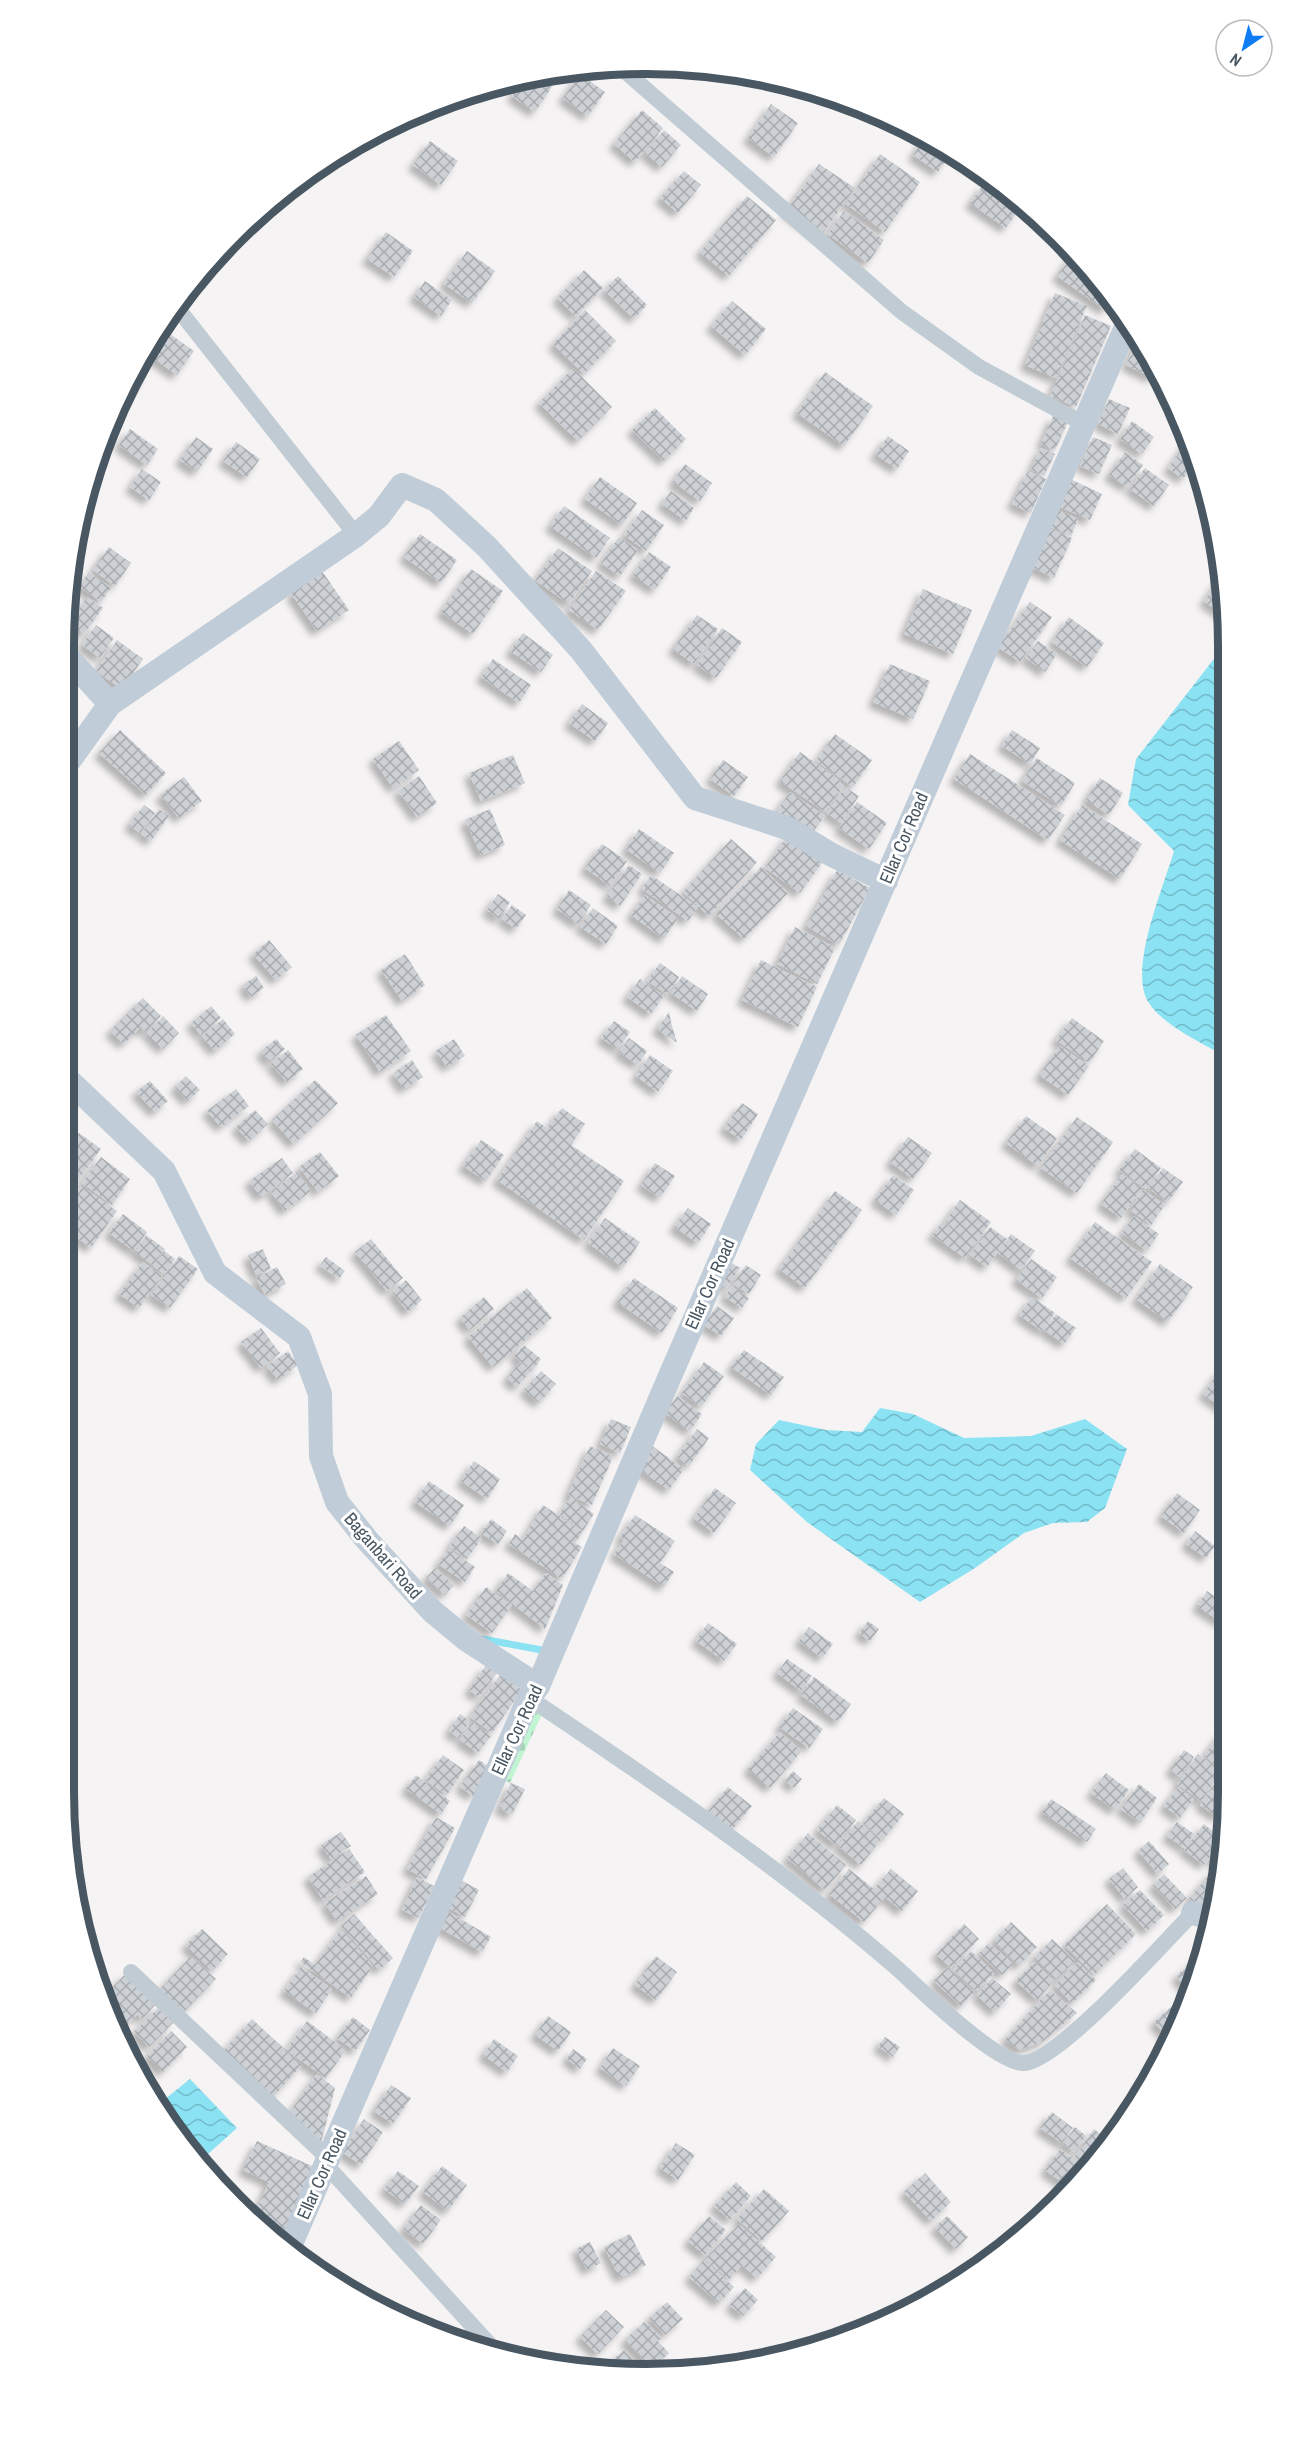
<svg xmlns="http://www.w3.org/2000/svg" width="1292" height="2438" font-family="'Archivo Narrow',sans-serif">
	<style>
		.cemetery { fill: url(#cemetery-stones) }
		.water { fill: url(#water-waves) }
		.lines { fill: none; stroke-linecap: round; stroke-linejoin: round }
		.stream { stroke: #8be2f3; stroke-width: 7 }
		.building { fill: url(#building-cross-hatch); filter: url(#shadow) }
		.street { stroke: #c0cbd3; stroke-width: 16 }
		.secondary { stroke: #c0ccd7; stroke-width: 24 }
		.labels { text-anchor: middle; stroke-width: 6; stroke-linejoin: round; paint-order: stroke }
		.street-label { font-size: 18px; fill: #495762; stroke: #fff }
		.rim { fill: none; stroke: #495762; stroke-width: 8 }
	</style>
	<defs>
		<pattern id="cemetery-stones" width="16" height="16" patternUnits="userSpaceOnUse" patternTransform="scale(1.5)"><rect width="16" height="16" fill="#c0f4d2"/><path d="M2 7V4a2 2 0 0 1 4 0v3zM10 15v-3a2 2 0 0 1 4 0v3z" fill="#a6d3b7"/></pattern>
		<pattern id="water-waves" width="16" height="10" patternUnits="userSpaceOnUse" patternTransform="scale(1.5)"><rect width="16" height="10" fill="#8be2f3"/><path d="M0 5q4-4 8 0t8 0" fill="none" stroke="#74bac8"/></pattern>
		<pattern id="building-cross-hatch" width="8" height="8" patternUnits="userSpaceOnUse" patternTransform="scale(1.5)"><rect width="8" height="8" fill="#cdd0d5"/><path d="M0 0l8 8M0 8l8-8" fill="none" stroke="#a8acb0"/></pattern>
		<filter id="shadow"><feDropShadow dx="-5.5" dy="5.5" stdDeviation="3" flood-color="#0004"/></filter>
	</defs>
	<rect width="100%" height="100%" fill="#f5f3f3"/>
	<!-- cemetery -->
	<path class="cemetery" d="M531 1709 542 1714 510 1783 499 1778Z"/>
	<!-- water -->
	<path class="water" d="M1217 655 1224 659 1225 1056C1202 1043 1164 1026 1149 1003 1127 971 1164 886 1174 851L1128 805 1136 759Z
		M880 1408 913 1414 964 1438 1031 1436 1085 1419 1127 1449 1105 1508 1087 1522 1053 1523 1024 1533 975 1568 920 1602 807 1522 750 1470 756 1444 779 1420 826 1430 862 1432Z
		M190 2079 237 2128 199 2162 184 2147 160 2103Z"/>
	<g class="lines">
		<!-- stream -->
		<path class="stream" d="M482 1639 547 1651"/>
	</g>
	<!-- building -->
	<path class="building" d="M580 74 605 92 588 116 563 98Z
		M536 76 552 87 535 112 512 96 523 79Z
		M771 104 798 123 774 157 748 138Z
		M642 110 663 128 635 162 614 144Z
		M664 130 681 145 662 167 645 153Z
		M925 137 950 154 938 172 913 155Z
		M430 141 458 161 441 185 413 165Z
		M880 154 920 182 885 232 846 204Z
		M819 164 855 188 821 236 786 211Z
		M684 171 701 185 678 213 660 198Z
		M984 184 1019 209 1006 228 970 203Z
		M277 196 266 213 261 209 262 207Z
		M747 196 776 220 729 276 700 252Z
		M844 211 884 240 868 263 828 234Z
		M386 232 413 251 394 277 367 259Z
		M467 251 495 271 472 303 444 284Z
		M1072 255 1112 300 1105 310 1057 276Z
		M584 270 603 288 575 316 557 298Z
		M618 276 647 305 634 319 604 290Z
		M425 281 452 300 441 316 414 297Z
		M1055 293 1087 306 1056 378 1025 365Z
		M732 301 766 329 745 355 711 326Z
		M585 310 616 341 584 374 553 344Z
		M1085 315 1111 326 1076 407 1050 396Z
		M162 326 168 330 152 353 147 349Z
		M170 334 194 351 177 375 153 358Z
		M1139 337 1156 370 1153 378 1126 365Z
		M136 367 147 375 139 387 129 379Z
		M573 368 612 407 578 441 539 403Z
		M825 372 873 406 844 446 797 413Z
		M1109 399 1130 408 1118 434 1098 424Z
		M655 408 686 439 664 461 632 430Z
		M1053 416 1068 422 1055 450 1041 444Z
		M1132 421 1154 437 1142 454 1120 439Z
		M130 429 158 449 147 465 119 445Z
		M888 436 909 451 897 469 875 454Z
		M196 437 213 449 197 472 180 460Z
		M1093 437 1112 445 1099 474 1080 466Z
		M1189 439 1195 462 1183 479 1168 468Z
		M236 442 260 459 247 477 223 461Z
		M1041 448 1055 454 1044 476 1031 470Z
		M1125 452 1143 465 1127 487 1109 475Z
		M685 464 712 483 700 501 673 482Z
		M1145 468 1169 485 1154 506 1130 489Z
		M142 469 161 482 149 500 130 487Z
		M1028 471 1046 479 1031 513 1012 504Z
		M600 477 637 503 622 525 585 499Z
		M1066 477 1102 494 1090 520 1053 504Z
		M671 491 694 508 686 521 662 504Z
		M564 506 610 538 596 558 550 526Z
		M1056 509 1078 519 1071 536 1048 526Z
		M642 510 664 525 646 551 624 535Z
		M1048 528 1072 538 1054 578 1031 567Z
		M420 534 457 560 441 583 404 557Z
		M619 537 638 550 620 576 601 563Z
		M109 547 131 563 115 586 93 570Z
		M558 548 592 571 569 604 535 580Z
		M649 552 671 567 655 590 633 575Z
		M471 569 503 591 473 634 441 612Z
		M322 571 349 610 317 631 291 593Z
		M596 571 626 591 598 630 569 610Z
		M89 572 111 588 101 602 79 586Z
		M1224 572V615L1204 601Z
		M68 587 78 594 64 613V608Z
		M923 589 972 610 953 654 904 634Z
		M87 597 103 608 84 634 69 623Z
		M1030 602 1052 617 1020 662 998 647Z
		M697 615 718 629 694 664 673 649Z
		M1069 617 1104 643 1087 667 1052 642Z
		M96 625 114 638 100 658 82 645Z
		M722 628 742 642 716 678 697 665Z
		M523 633 553 655 541 672 510 651Z
		M117 640 143 659 122 689 96 671Z
		M1038 641 1057 654 1045 672 1026 658Z
		M493 659 531 685 519 703 481 677Z
		M890 664 930 681 913 719 873 702Z
		M64 704 78 714 66 731 64 729Z
		M582 704 608 723 595 741 569 723Z
		M120 730 166 773 146 795 99 753Z
		M1012 730 1040 748 1030 764 1002 746Z
		M835 734 872 760 853 787 816 761Z
		M399 741 419 770 393 788 373 759Z
		M800 752 845 784 825 812 780 781Z
		M970 754 1065 815 1048 840 954 779Z
		M513 755 525 783 481 801 469 773Z
		M1037 758 1075 783 1061 806 1022 781Z
		M723 760 748 777 734 796 710 779Z
		M419 776 437 803 417 817 398 791Z
		M184 777 202 801 179 818 160 795Z
		M1100 778 1123 793 1109 815 1086 800Z
		M845 787 859 796 841 823 827 813Z
		M790 792 825 816 809 837 775 813Z
		M857 802 887 823 869 849 839 828Z
		M144 805 155 813 140 833 129 825Z
		M1082 805 1142 844 1120 879 1060 840Z
		M159 809 169 816 151 841 141 834Z
		M490 809 505 845 481 855 465 820Z
		M639 829 674 853 660 873 626 849Z
		M789 834 825 859 800 893 765 868Z
		M731 839 757 862 709 916 683 892Z
		M602 844 627 861 610 886 585 868Z
		M629 865 642 874 620 906 607 896Z
		M761 867 788 893 744 939 716 914Z
		M837 870 870 888 839 945 806 926Z
		M651 875 698 907 688 921 642 889Z
		M569 890 591 905 578 924 557 909Z
		M498 894 510 902 499 919 487 910Z
		M645 895 678 918 664 939 631 915Z
		M512 905 526 915 516 929 502 919Z
		M593 908 618 926 606 944 580 927Z
		M795 927 835 948 817 984 777 964Z
		M269 940 292 967 276 980 253 954Z
		M405 954 425 985 402 1001 381 970Z
		M761 960 817 987 798 1027 742 1000Z
		M660 963 679 977 667 994 647 981Z
		M256 976 264 988 251 997 243 985Z
		M682 976 708 994 697 1011 671 993Z
		M640 979 664 996 651 1014 627 997Z
		M143 998 161 1016 145 1032 140 1028 124 1044 110 1031Z
		M211 1006 221 1018 201 1035 191 1023Z
		M669 1012 671 1022 677 1043 657 1029Z
		M386 1015 411 1051 380 1072 356 1035Z
		M163 1016 179 1033 163 1049 147 1033Z
		M1072 1018 1104 1041 1089 1063 1056 1040Z
		M223 1019 235 1034 215 1051 202 1036Z
		M614 1021 630 1032 618 1049 601 1038Z
		M629 1038 647 1051 638 1065 619 1052Z
		M276 1039 285 1049 269 1062 261 1051Z
		M454 1039 465 1056 447 1067 436 1051Z
		M1060 1046 1089 1066 1068 1095 1039 1075Z
		M288 1050 303 1069 287 1082 271 1064Z
		M650 1055 673 1071 658 1092 636 1076Z
		M412 1060 423 1077 404 1089 393 1073Z
		M186 1076 200 1090 188 1101 175 1087Z
		M315 1080 338 1103 294 1144 272 1120Z
		M150 1081 168 1101 155 1112 136 1092Z
		M236 1089 249 1106 221 1127 207 1111Z
		M742 1103 758 1114 741 1140 724 1128Z
		M562 1108 585 1124 571 1145 624 1181 584 1240 497 1180 537 1121 547 1128Z
		M255 1110 268 1124 249 1141 236 1127Z
		M1026 1116 1057 1138 1038 1166 1006 1143Z
		M1077 1117 1113 1142 1077 1193 1041 1168Z
		M79 1133 101 1149 71 1190 64 1185V1154Z
		M908 1137 932 1153 913 1179 890 1162Z
		M481 1140 504 1155 486 1181 463 1166Z
		M1135 1149 1161 1168 1146 1189 1119 1170Z
		M320 1152 339 1176 318 1192 299 1167Z
		M101 1157 130 1179 112 1205 82 1183Z
		M282 1158 293 1173 261 1197 249 1181Z
		M655 1163 675 1176 660 1198 641 1185Z
		M1163 1168 1183 1182 1168 1202 1148 1188Z
		M297 1172 311 1191 285 1211 271 1192Z
		M1122 1174 1142 1188 1121 1218 1101 1204Z
		M893 1175 914 1190 896 1215 875 1200Z
		M82 1186 117 1211 91 1248 64 1228V1212Z
		M64 1190 71 1195 64 1206Z
		M1143 1190 1165 1205 1151 1225 1130 1210Z
		M835 1191 862 1210 805 1288 779 1269Z
		M960 1200 991 1222 965 1258 932 1235 943 1221 964 1236 945 1221Z
		M688 1208 711 1224 698 1243 674 1227Z
		M123 1214 147 1232 134 1251 109 1233Z
		M1134 1216 1159 1234 1147 1251 1122 1233Z
		M605 1218 640 1242 623 1268 588 1243Z
		M1095 1222 1152 1262 1126 1298 1070 1258Z
		M990 1227 1007 1239 987 1267 970 1255Z
		M1011 1234 1035 1251 1021 1270 998 1253Z
		M146 1235 165 1249 153 1265 135 1252Z
		M371 1239 403 1278 387 1291 355 1252Z
		M263 1249 271 1269 256 1275 248 1255Z
		M164 1251 175 1259 164 1274 153 1266Z
		M179 1256 198 1269 170 1308 151 1295Z
		M326 1257 345 1271 339 1279 320 1265Z
		M1031 1259 1057 1277 1042 1298 1016 1280Z
		M143 1262 162 1276 139 1308 119 1294Z
		M730 1262 740 1268 726 1289 717 1283Z
		M1160 1264 1193 1287 1168 1322 1136 1299Z
		M746 1265 761 1275 749 1294 733 1284Z
		M277 1267 286 1284 265 1295 256 1278Z
		M634 1278 678 1308 662 1333 617 1302Z
		M406 1280 422 1300 408 1312 392 1292Z
		M732 1286 749 1298 742 1308 725 1297Z
		M527 1288 552 1318 493 1367 468 1337Z
		M484 1297 494 1309 470 1330 460 1318Z
		M1032 1297 1055 1313 1042 1331 1019 1315Z
		M717 1306 734 1318 721 1336 704 1325Z
		M1056 1314 1076 1328 1064 1344 1044 1330Z
		M261 1328 280 1353 261 1368 241 1342Z
		M524 1345 541 1359 532 1371 514 1356Z
		M744 1350 784 1377 771 1395 731 1367Z
		M288 1351 298 1365 278 1380 267 1366Z
		M520 1362 531 1371 517 1387 507 1378Z
		M704 1362 724 1376 701 1407 682 1393Z
		M1221 1369 1226 1373 1227 1411 1203 1394Z
		M541 1371 556 1384 539 1403 524 1390Z
		M677 1396 702 1414 690 1431 665 1413Z
		M611 1419 631 1427 620 1453 600 1444Z
		M697 1429 709 1438 689 1466 677 1457Z
		M651 1445 684 1469 669 1490 635 1466Z
		M590 1446 613 1457 592 1505 568 1495Z
		M474 1461 500 1479 487 1499 461 1481Z
		M429 1481 464 1505 450 1526 415 1502Z
		M715 1488 736 1503 714 1533 694 1518Z
		M1177 1493 1200 1510 1184 1533 1161 1516Z
		M571 1497 594 1514 583 1531 559 1514Z
		M543 1505 583 1532 575 1543 582 1547 562 1579 509 1544 515 1534 523 1540Z
		M635 1515 675 1541 660 1563 674 1572 664 1587 614 1554 624 1540 620 1537Z
		M491 1519 507 1531 498 1544 481 1533Z
		M464 1526 482 1538 467 1559 449 1547Z
		M1195 1531 1215 1546 1206 1558 1186 1544Z
		M449 1549 475 1567 465 1582 438 1564Z
		M435 1568 454 1585 445 1595 426 1578Z
		M508 1573 533 1591 546 1573 563 1585 545 1629 496 1591Z
		M486 1587 512 1605 492 1633 466 1615Z
		M1207 1591 1227 1605V1613L1221 1622 1197 1606Z
		M868 1621 879 1629 870 1641 859 1633Z
		M708 1623 737 1644 724 1661 696 1641Z
		M809 1627 833 1644 822 1658 799 1641Z
		M787 1659 812 1676 801 1691 777 1673Z
		M486 1665 497 1673 479 1697 469 1690Z
		M500 1675 522 1690 492 1733 470 1717Z
		M814 1677 851 1704 838 1722 801 1695Z
		M793 1708 823 1729 809 1748 779 1727Z
		M460 1714 470 1721 459 1738 449 1731Z
		M472 1722 491 1736 478 1753 460 1740Z
		M780 1732 802 1751 770 1788 748 1769Z
		M1221 1732 1227 1737 1226 1772 1204 1756Z
		M1184 1750 1194 1757 1180 1777 1170 1770Z
		M1198 1754 1222 1771 1201 1801 1177 1784Z
		M443 1755 464 1770 447 1795 425 1780Z
		M479 1760 492 1769 473 1796 460 1787Z
		M793 1771 802 1779 794 1788 785 1780Z
		M1106 1773 1129 1790 1115 1810 1091 1793Z
		M416 1775 450 1801 441 1814 406 1789Z
		M1218 1779 1228 1785V1805L1218 1817 1200 1805Z
		M511 1783 525 1789 512 1815 499 1808Z
		M1139 1784 1157 1798 1140 1823 1121 1809Z
		M728 1787 752 1806 732 1830 708 1811Z
		M1178 1787 1194 1799 1180 1818 1164 1806Z
		M884 1798 904 1814 883 1840 863 1823Z
		M1051 1799 1096 1829 1087 1842 1042 1812Z
		M837 1805 856 1820 836 1845 817 1830Z
		M436 1817 455 1828 426 1879 407 1869Z
		M858 1821 881 1840 861 1865 838 1846Z
		M1177 1822 1194 1834 1184 1848 1167 1836Z
		M1204 1824 1223 1839 1204 1865 1184 1850Z
		M341 1832 351 1846 331 1859 321 1845Z
		M808 1833 846 1865 825 1890 787 1858Z
		M1226 1840 1222 1867 1211 1860Z
		M1149 1841 1169 1864 1158 1874 1138 1851Z
		M349 1849 365 1872 323 1900 308 1877Z
		M1123 1868 1138 1887 1125 1899 1109 1879Z
		M849 1869 874 1889 891 1869 918 1891 902 1911 885 1897 864 1922 829 1894Z
		M1215 1869 1220 1874 1216 1902 1206 1914 1189 1898Z
		M1164 1874 1187 1898 1175 1909 1153 1885Z
		M366 1876 378 1894 337 1921 325 1903Z
		M417 1877 434 1886 419 1918 402 1910Z
		M461 1880 479 1890 465 1917 447 1907Z
		M1140 1890 1164 1915 1147 1931 1123 1905Z
		M1107 1904 1136 1934 1094 1975 1064 1945Z
		M449 1912 491 1937 482 1952 440 1928Z
		M354 1914 393 1958 379 1970 341 1926Z
		M1011 1922 1037 1947 1019 1966 993 1941Z
		M964 1924 979 1939 951 1968 936 1954Z
		M202 1929 228 1954 212 1971 186 1945Z
		M341 1929 373 1966 351 1998 300 1962 304 1957 315 1965Z
		M1052 1939 1075 1961 1056 1980 1034 1958Z
		M989 1943 1013 1964 1002 1975 979 1953Z
		M971 1951 994 1973 977 1991 953 1970Z
		M191 1956 216 1979 183 2013 159 1990Z
		M656 1956 677 1972 656 2000 635 1985Z
		M1201 1956 1203 1958 1195 1981 1186 1988 1176 1976Z
		M1034 1962 1054 1981 1037 2000 1016 1981Z
		M1078 1962 1096 1980 1072 2003 1055 1985Z
		M301 1967 332 1989 316 2013 284 1991Z
		M947 1967 974 1992 961 2006 934 1981Z
		M92 1971 137 2015 121 2031 94 1980Z
		M126 1973 157 2003 142 2019 111 1989Z
		M992 1978 1011 1994 995 2012 977 1995Z
		M1050 1990 1077 2013 1042 2042 1019 2050 1005 2039Z
		M1172 2006 1181 2017 1172 2043 1154 2022Z
		M159 2007 174 2022 149 2047 134 2032Z
		M548 2016 571 2032 558 2051 535 2035Z
		M353 2017 370 2030 355 2051 337 2038Z
		M252 2019 302 2065 273 2097 223 2051Z
		M307 2021 346 2050 326 2078 286 2050Z
		M171 2031 187 2047 163 2072 147 2056Z
		M885 2037 900 2047 893 2057 878 2046Z
		M494 2039 518 2056 507 2072 483 2055Z
		M613 2048 640 2066 626 2086 600 2068Z
		M573 2049 587 2059 580 2069 567 2059Z
		M317 2074 335 2088 321 2143 290 2112Z
		M391 2085 411 2098 393 2124 374 2111Z
		M1052 2112 1073 2128 1062 2143 1040 2128Z
		M364 2119 383 2132 361 2165 342 2152Z
		M1075 2127 1086 2136 1074 2152 1063 2144Z
		M1094 2129 1106 2138 1086 2166 1074 2158Z
		M257 2141 314 2167 281 2238 255 2214 269 2182 243 2170Z
		M676 2143 695 2155 678 2180 660 2168Z
		M1060 2149 1085 2167 1070 2188 1045 2170Z
		M442 2166 467 2185 448 2211 423 2192Z
		M398 2171 419 2186 405 2204 384 2189Z
		M925 2173 951 2202 931 2221 904 2192Z
		M736 2182 751 2196 730 2220 714 2206Z
		M764 2189 789 2211 762 2241 737 2219Z
		M421 2205 441 2220 423 2244 403 2229Z
		M709 2216 726 2230 705 2255 688 2241Z
		M947 2216 968 2237 956 2249 935 2227Z
		M739 2224 776 2257 757 2278 742 2265 729 2280 705 2259Z
		M630 2234 646 2265 620 2278 604 2247Z
		M590 2242 601 2263 587 2270 576 2249Z
		M704 2260 734 2287 719 2303 689 2277Z
		M745 2288 758 2300 743 2316 730 2305Z
		M667 2302 683 2319 665 2335 649 2318Z
		M606 2310 624 2327 598 2354 580 2337Z
		M645 2321 662 2338 658 2341 669 2353 652 2369 625 2340Z
		M624 2350 641 2369 606 2366Z"/>
	<g class="lines">
		<!-- street -->
		<path class="street" d="M619 66 902 312 979 367 1084 424
			M175 305 356 535
			M529 1698C656 1783 784 1870 899 1970 921 1990 999 2066 1025 2063 1062 2058 1162 1944 1193 1913
			M131 1972 329 2159
			M326 2165 500 2356"/>
		<!-- secondary -->
		<path class="secondary" d="M110 704 356 535 379 516 402 485 436 500 487 547 581 650 695 798 787 828 832 855 886 881
			M64 768 110 704 64 653
			M64 1076 164 1171 215 1273 299 1337 320 1394 321 1456 337 1502 367 1540 432 1611 467 1640 538 1686
			M1193 1913 1213 1919
			M290 2246 529 1698 538 1686 667 1383 1129 320"/>
	</g>
	<g class="labels">
		<!-- street labels -->
		<g class="street-label">
			<text transform="translate(904 838) rotate(-67)" y="6">Ellar Cor Road</text>
			<text transform="translate(710 1284) rotate(-66)" y="6">Ellar Cor Road</text>
			<text transform="translate(383 1556) rotate(49)" y="6">Baganbari Road</text>
			<text transform="translate(517 1730) rotate(-65)" y="6">Ellar Cor Road</text>
			<text transform="translate(322 2174) rotate(-66)" y="6">Ellar Cor Road</text>
		</g>
	</g>
	<!-- crop -->
	<path d="M0 0H1292V2438H0ZM646 74H646A572 572 0 0 1 1218 646V1792A572 572 0 0 1 646 2364H646A572 572 0 0 1 74 1792V646A572 572 0 0 1 646 74Z" fill="#fff" fill-rule="evenodd"/>
	<path class="rim" d="M646 74H646A572 572 0 0 1 1218 646V1792A572 572 0 0 1 646 2364H646A572 572 0 0 1 74 1792V646A572 572 0 0 1 646 74Z"/>
	<!-- north arrow -->
	<g transform="translate(1244 48) rotate(215)"><circle r="28" fill="#ffffff" stroke="#b6bcc0" stroke-width="1.5"/>
	<path d="M0-4.5L10 22L0 15L-10 22Z" fill="#0e7cf3"/>
	<text y="-9" font-size="16" font-weight="bold" text-anchor="middle" fill="#495762">N</text>
	</g>
</svg>
